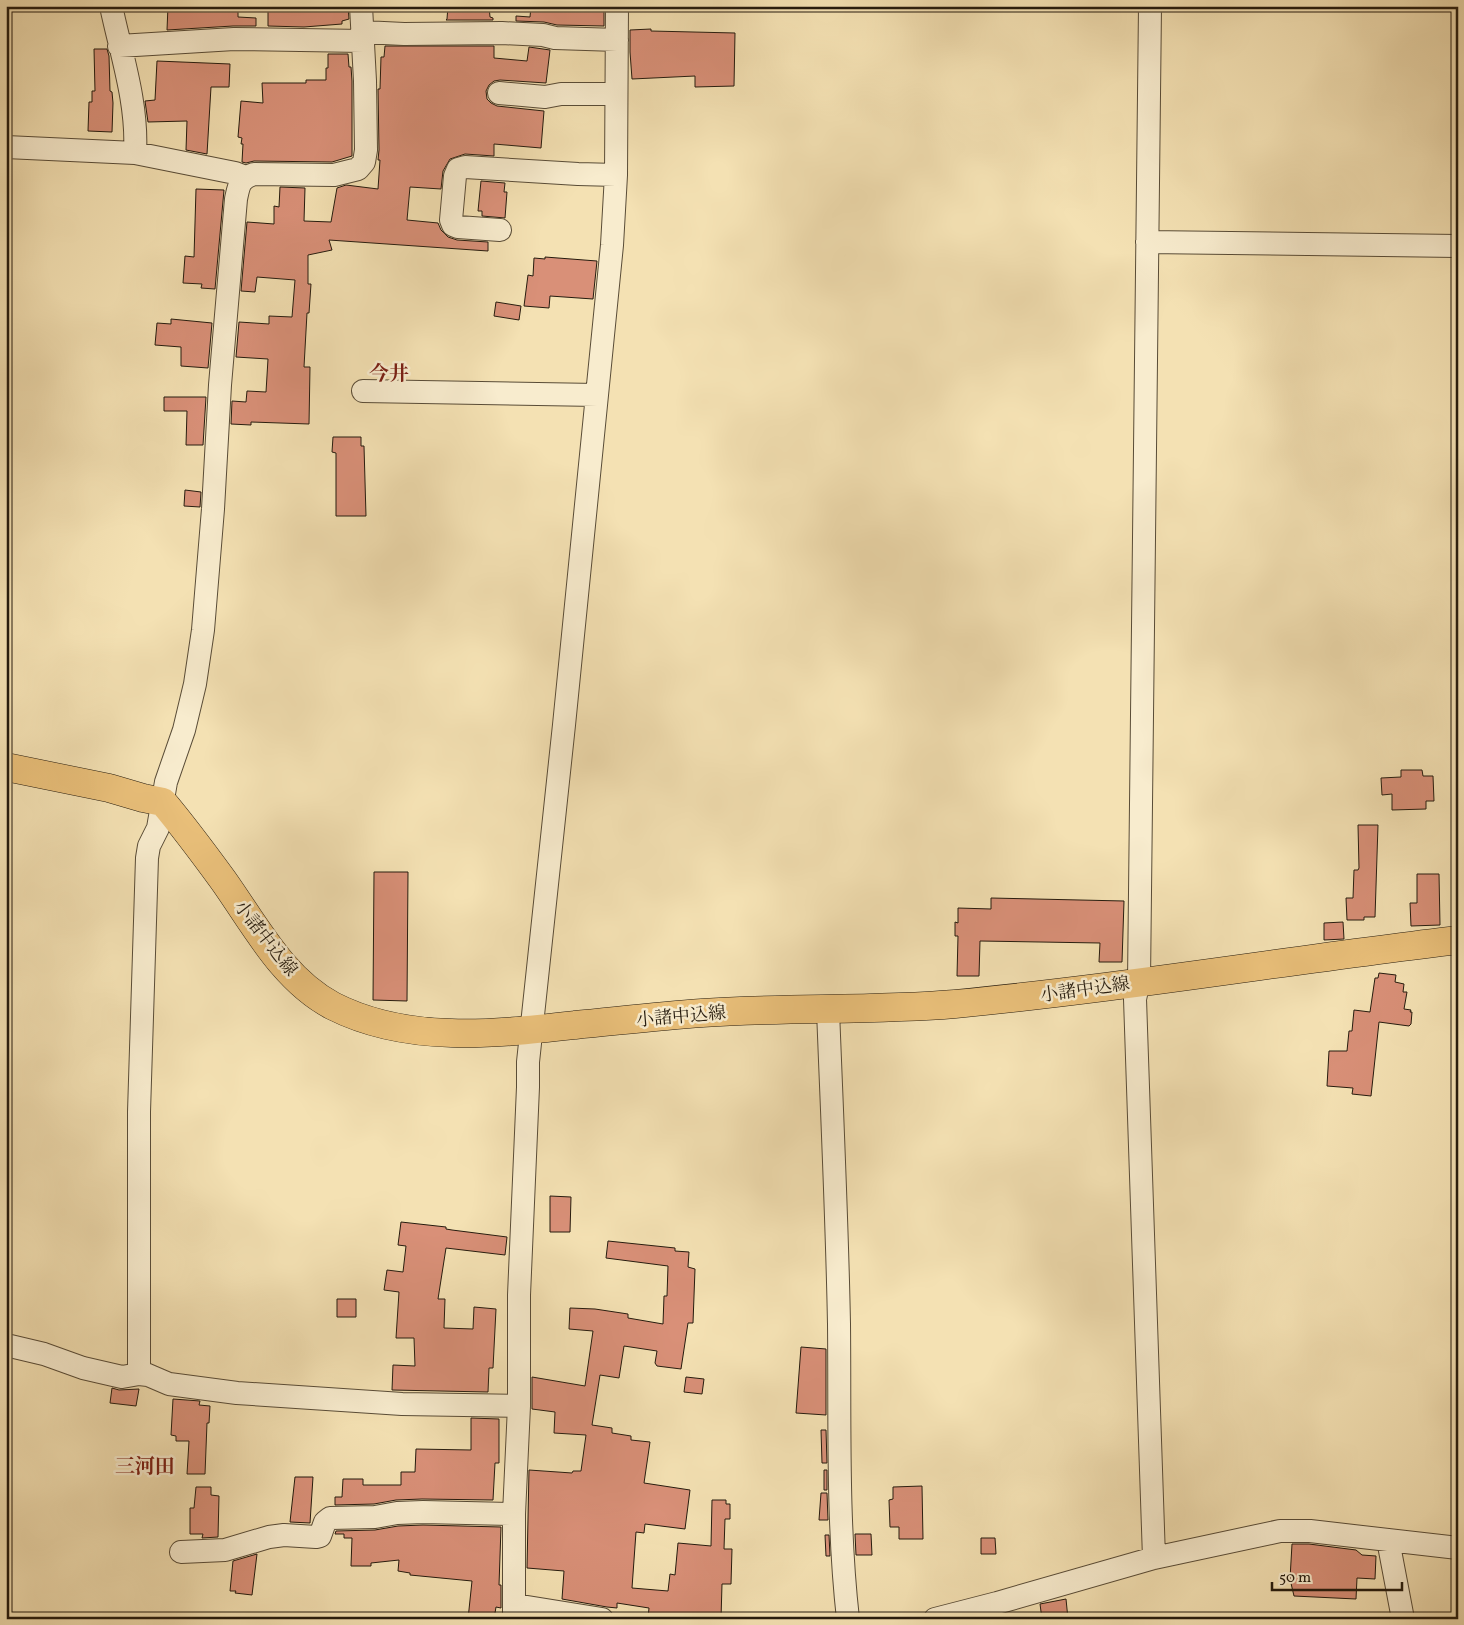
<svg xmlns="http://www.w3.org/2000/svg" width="1464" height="1625" font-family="Vollkorn,'Noto Serif JP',serif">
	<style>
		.building { fill: #d99078; stroke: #251b0e }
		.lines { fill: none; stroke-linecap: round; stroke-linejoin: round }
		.minor-casing { stroke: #594c37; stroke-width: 24 }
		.major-casing { stroke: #251b0e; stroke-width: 29 }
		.minor { stroke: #f8ecce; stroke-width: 22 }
		.major { stroke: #eac07a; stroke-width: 28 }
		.labels { text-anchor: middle; stroke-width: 5; stroke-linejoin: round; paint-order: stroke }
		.street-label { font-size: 18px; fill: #251b0e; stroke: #f8ecce }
		.quarter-label { font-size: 20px; font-weight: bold; fill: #7a1f14; stroke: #f8ecce }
	</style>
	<rect width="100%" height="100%" fill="#f4e1b3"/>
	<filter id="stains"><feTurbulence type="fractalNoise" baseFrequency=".004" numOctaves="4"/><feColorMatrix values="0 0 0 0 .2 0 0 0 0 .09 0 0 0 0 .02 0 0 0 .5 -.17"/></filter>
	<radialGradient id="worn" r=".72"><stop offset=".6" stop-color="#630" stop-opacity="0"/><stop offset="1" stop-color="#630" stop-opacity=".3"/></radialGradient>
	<!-- building -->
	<path class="building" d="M168 6H238V17L256 18V26H233L167 30Z
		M270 6H290V9H321V6H348L349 19 342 21V24L304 27 268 26V9H270Z
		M448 6H489L490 17 493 18V20H446L447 19Z
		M531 6H604V26L557 25 544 22 516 21V16L530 17Z
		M651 29V31L735 33 734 86 695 87V76L632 79 630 52V30Z
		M385 46H494V58L527 61 529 47 550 50 546 83 500 80 494 81 489 85 486 91 487 99 491 103 497 106 544 111 541 148 494 144V156L465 154 450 159 443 171 441 189 410 187 407 220 438 223 441 230 448 237 457 240 488 242V251L329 240 332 250 308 255V284H311L309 313H307L304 367H310L309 424 251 422V425L231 424 232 401 246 402 247 391 266 392 268 359 236 357 239 322 269 324V316L292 317 295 280 257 277 255 292 241 291 247 222 274 224V206L279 207 280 187 305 188 304 221 331 222 337 188 346 185 378 189 380 160H378L379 150 378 89H380L381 57H384Z
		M94 49H107L109 56 110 91 112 92 113 103 112 132 88 131 89 102H92V91H95Z
		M328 54H348L349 67H351L352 81V156L332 162 254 161 246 163 242 162 243 144H241L242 138 238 137 241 101 263 103 262 83H306V80H326V68H328Z
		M157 61 230 64 229 87H211L207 154 186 150 187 121 148 122 145 101 155 100Z
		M481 181 505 183 504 192H507L505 218 482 216V211H478Z
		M196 189 224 190 215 289 201 288 202 284 183 283 185 256 194 257Z
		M545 257 597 261 593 299 550 296 549 308 524 306 528 275 533 276 534 258 545 259Z
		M496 302 521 306 519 320 494 316Z
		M171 319 212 323 208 368 181 366V347L155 345 157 323 171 324Z
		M164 397H206L203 445H186L187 411H164Z
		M333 437H361V446H364L366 516H336V453L332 452Z
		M185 490 201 492 200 507 184 506Z
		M1401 770H1422L1423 776H1433L1434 801H1426V809L1392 810V794L1382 795 1381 778 1401 777Z
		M1358 825H1378L1375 917H1364V920H1347L1346 898H1353L1354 870H1358L1359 868Z
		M374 872H408L407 1001 373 1000Z
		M1417 874H1439L1440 925 1411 926 1410 903H1417Z
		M991 898 1124 901 1122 962H1099L1100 943 980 941 979 976H957L958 936H955V922L958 923V908L991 909Z
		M1343 922 1344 939 1324 940V923Z
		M1379 973 1396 975 1395 982 1404 984 1403 992H1407L1404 1009 1411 1010 1410 1012H1412L1411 1024 1409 1026 1379 1022 1371 1096 1352 1094 1353 1088 1327 1086 1329 1051H1347L1349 1031H1352L1354 1010 1370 1012 1375 978H1378Z
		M550 1196 571 1197 570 1232H550Z
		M401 1222 446 1227V1229L452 1230 507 1237 505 1255 446 1248 438 1299H445L444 1328 473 1329 474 1307 496 1309 493 1368H489L488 1392 392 1390 393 1365 415 1366 414 1338H396L399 1292 384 1290 387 1270 403 1272 406 1246 398 1245Z
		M608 1241 675 1248V1251L689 1252 688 1267 695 1269 693 1323H688L681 1369 657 1366 655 1363 657 1351 624 1346 619 1378 600 1375 592 1425 612 1428V1433L631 1436V1440L650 1442 644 1483 690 1490 685 1529 645 1524 644 1533 636 1532 632 1588 668 1591 670 1574 675 1575 678 1543 711 1546 712 1500H726V1504H730V1519H725L724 1549H732L731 1584H722L721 1619 648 1618 649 1608 617 1603V1608L607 1607 562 1599 564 1571 527 1568 529 1470 572 1473 573 1471H581L586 1435 554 1433 555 1412 532 1409V1377L585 1386 593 1331 569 1329 570 1308 595 1309 628 1314V1318L663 1324 664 1296H667L668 1266 606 1258Z
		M337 1299H356V1317H337Z
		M801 1347 826 1349V1415L796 1413Z
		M686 1377 704 1379 702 1394 684 1392Z
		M112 1388 119 1390 139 1389 136 1406 110 1403Z
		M173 1399 200 1401 199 1405 210 1406 209 1423H207L205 1474H187L189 1441H176V1436L171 1435Z
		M471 1418 499 1419V1463H495L493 1500 422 1499 396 1500 374 1504 335 1505V1497H342L343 1479H363V1485H401V1472H415L416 1449 471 1450Z
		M821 1430H826L827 1463H822Z
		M824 1470H827V1490H824Z
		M295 1477H313L310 1523 290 1522Z
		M922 1486 923 1539H899V1527H890L889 1500 893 1499V1487Z
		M196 1487H211V1495L219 1496 218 1537 202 1538 203 1534H190V1508H194Z
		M821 1493H827L828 1520H819Z
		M423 1525 501 1527 499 1585H501V1608L496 1607 494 1619H468L472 1581 410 1575V1573L398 1571 399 1560 371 1563V1566H351L352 1538H344V1534H335L336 1531 375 1530 398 1526Z
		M855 1534H871L872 1555H856Z
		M825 1535H829L830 1556H826Z
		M981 1538H995L996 1554H981Z
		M1292 1544H1309L1356 1550 1362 1555 1376 1556 1375 1579 1357 1578 1356 1599 1294 1596 1290 1579Z
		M257 1554 252 1595 235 1593 236 1591H230L233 1561Z
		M1066 1599 1068 1619H1042L1040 1604Z"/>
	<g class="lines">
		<defs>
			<path id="minor" d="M111 6C121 54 138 103 135 153
				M1150 6 1139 981 1135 999 1154 1558
				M363 32 404 34 502 33 543 35 555 38 617 40
				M119 46 234 39 363 41
				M499 93 545 97 561 94H616
				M6 147 135 153 235 173 245 177
				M500 230 458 227 453 225 451 220 455 176 458 169 465 167 578 174 616 175
				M1147 242 1458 246
				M363 391 597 395
				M828 1010C832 1114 837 1219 839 1324 840 1422 837 1521 848 1619
				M6 1345 44 1354 83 1368 122 1377 139 1374V1112L147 858 149 846 158 828 166 782 184 730 195 684 203 630 213 509 220 385 236 199C239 185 239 179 254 174L334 175 358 169 364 162 366 150 365 81 361 6
				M139 1374 148 1375 169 1384 237 1393 402 1404 519 1406
				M1388 1540 1403 1619
				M181 1552 225 1550 269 1537 284 1535 316 1537 320 1536 325 1522 330 1518 375 1517 397 1513 423 1512 514 1514
				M515 1605 602 1619
				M514 1619V1514L519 1406V1295L528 1087V1062L564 725 612 245 616 175 617 6
				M935 1619 997 1603 1154 1558 1280 1531H1310L1458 1548"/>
			<path id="major" d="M6 767 109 788 143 798 163 802C184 827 204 854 223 880 255 925 283 980 333 1006 408 1044 495 1034 575 1025 617 1021 660 1016 702 1013 786 1007 871 1011 955 1004 1123 988 1290 960 1458 940"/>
		</defs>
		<!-- minor casing -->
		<use href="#minor" class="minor-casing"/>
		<!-- major casing -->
		<use href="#major" class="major-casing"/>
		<!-- minor -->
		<use href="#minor" class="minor"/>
		<!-- major -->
		<use href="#major" class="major"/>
	</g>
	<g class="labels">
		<!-- street labels -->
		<g class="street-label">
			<text transform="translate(266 938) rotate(52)" y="6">小諸中込線</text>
			<text transform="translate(1085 989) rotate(-8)" y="6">小諸中込線</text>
			<text transform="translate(681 1016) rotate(-5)" y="6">小諸中込線</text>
		</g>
		<!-- quarter labels -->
		<g class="quarter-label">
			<text x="389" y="380">今井</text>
			<text x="145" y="1473">三河田</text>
		</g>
	</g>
	<!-- margin -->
	<rect width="1464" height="1625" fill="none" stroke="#f4e1b3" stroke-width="25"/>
	<rect x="8" y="8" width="1449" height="1610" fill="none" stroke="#251b0e" stroke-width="2.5"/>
	<rect x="12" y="12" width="1439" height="1600" fill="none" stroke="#251b0e"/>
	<!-- scale -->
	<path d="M1272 1582v8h130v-8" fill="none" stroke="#251b0e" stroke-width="2.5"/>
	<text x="1279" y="1582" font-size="15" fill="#251b0e" stroke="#f8ecce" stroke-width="4" paint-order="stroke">50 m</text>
	<rect width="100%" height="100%" filter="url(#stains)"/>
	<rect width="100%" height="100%" fill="url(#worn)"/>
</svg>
